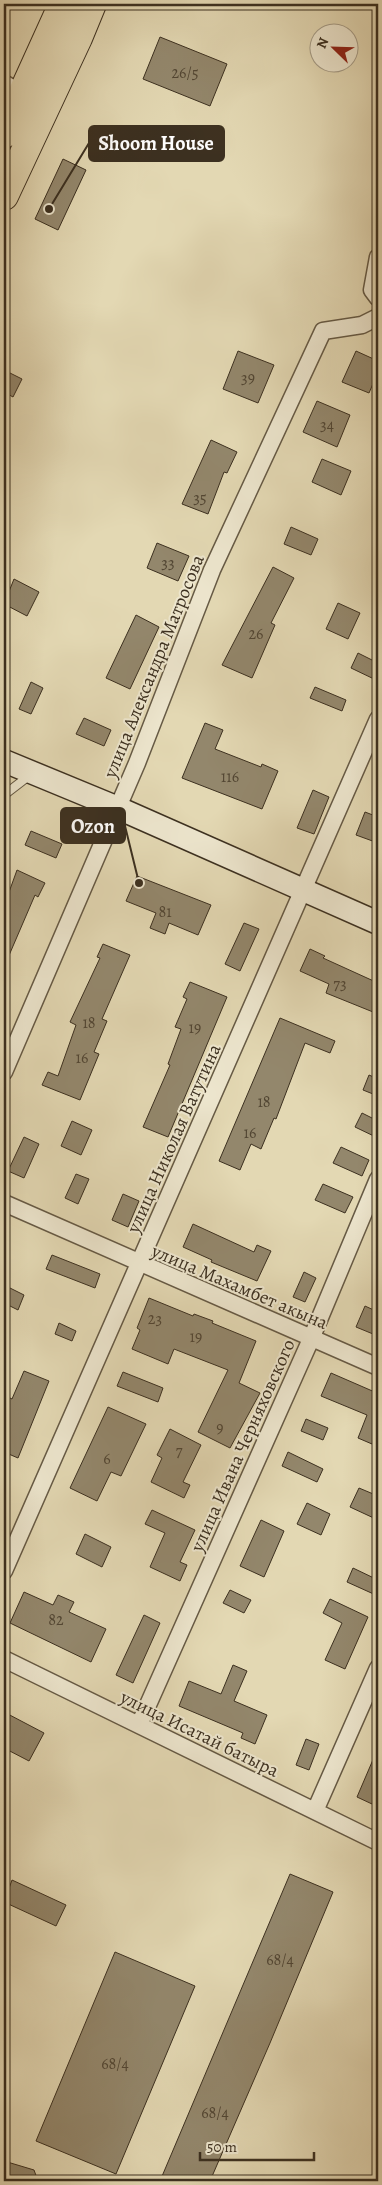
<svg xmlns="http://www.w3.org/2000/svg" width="382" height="2185" font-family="Alegreya,serif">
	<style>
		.building { fill: #93876c; stroke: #3c3020 }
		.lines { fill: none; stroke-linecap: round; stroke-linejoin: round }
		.lane-casing { stroke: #665a45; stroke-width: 10 }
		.street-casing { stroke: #665a45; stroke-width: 19 }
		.secondary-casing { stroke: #3c3020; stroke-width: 25 }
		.highway-casing { stroke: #3c3020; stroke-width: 30 }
		.lane { stroke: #ede6ce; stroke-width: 8 }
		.street { stroke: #ede6ce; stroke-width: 16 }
		.secondary { stroke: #ede6ce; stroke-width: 22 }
		.highway { stroke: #e3d8b3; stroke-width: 28 }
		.labels { text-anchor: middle; stroke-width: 4; stroke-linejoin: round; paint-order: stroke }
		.number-label { font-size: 16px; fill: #524633 }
		.street-label { font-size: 19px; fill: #3c3020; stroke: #ede6ce }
		.leader { fill: none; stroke: #3c3020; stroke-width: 2 }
		.callout-dot { fill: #3c3020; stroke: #ede6ce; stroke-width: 2 }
		.callout { fill: #3c3020; stroke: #3c3020; stroke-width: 2 }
		.callout-label { font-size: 20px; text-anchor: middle; font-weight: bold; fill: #fff }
	</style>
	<rect width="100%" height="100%" fill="#e3d8b3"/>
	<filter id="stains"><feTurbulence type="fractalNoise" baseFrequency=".004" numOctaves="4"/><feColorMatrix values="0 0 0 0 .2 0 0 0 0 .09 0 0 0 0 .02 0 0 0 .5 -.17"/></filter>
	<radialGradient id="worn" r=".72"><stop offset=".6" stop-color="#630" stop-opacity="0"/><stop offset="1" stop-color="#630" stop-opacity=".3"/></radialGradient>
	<!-- building -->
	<path class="building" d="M160 37 227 64 210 106 143 79Z
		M63 159 86 170 58 230 35 219Z
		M238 351 274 365 258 403 223 389Z
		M356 351 378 361V372L369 393 342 382Z
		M4 370 22 379 13 397 4 392Z
		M317 401 350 415 337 447 303 432Z
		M211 440 237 452 227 473 224 472 208 514 182 504Z
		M322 459 351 471 341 495 312 482Z
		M291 527 318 539 311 555 284 544Z
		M157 543 189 556 178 581 147 568Z
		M273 567 294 578 271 623 275 625 252 678 222 665Z
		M14 579 39 592 27 616 4 604Z
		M338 603 360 613 348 639 326 629Z
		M136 615 159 627 130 689 106 678Z
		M358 653 378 663V671L374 679 351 668Z
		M31 682 43 688 31 714 19 709Z
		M315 687 346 700 342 711 310 698Z
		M84 718 111 730 104 746 76 734Z
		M205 723 223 730 215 749 261 767 262 764 278 771 262 809 182 778Z
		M313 790 329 797 314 834 297 828Z
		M365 812 378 817V843L356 835Z
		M31 831 62 844 56 858 25 845Z
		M17 870 45 883 38 897 35 895 4 967V906Z
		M137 876 211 905 198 935 169 923 165 934 150 928 156 913 126 901Z
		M244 923 259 929 240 971 225 964Z
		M103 944 130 955 102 1019 107 1021 94 1052 99 1054 80 1100 42 1085 48 1072 58 1076 76 1025 70 1022 100 958 97 957Z
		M310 949 325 956 323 958 378 983V1014L326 993 329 984 300 971Z
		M190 982 227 997 168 1137 143 1127 170 1065 168 1064 181 1029 175 1027 187 999 183 997Z
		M280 1018 335 1041 330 1053 305 1043 276 1119 274 1118 261 1149 251 1144 240 1170 219 1161Z
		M369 1075 378 1079V1096L363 1090Z
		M362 1113 378 1121V1138L355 1127Z
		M72 1121 92 1130 81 1155 61 1146Z
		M24 1137 39 1144 24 1178 8 1171Z
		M341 1147 369 1160 362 1176 333 1163Z
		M76 1174 89 1179 78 1204 65 1198Z
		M323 1184 353 1197 345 1213 315 1200Z
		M123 1194 139 1201 128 1227 112 1220Z
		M193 1224 254 1252 257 1245 271 1251 257 1281 211 1262 212 1260 183 1247Z
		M52 1255 100 1274 95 1288 46 1269Z
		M304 1272 316 1278 305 1302 293 1297Z
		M4 1285 24 1295 18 1310 4 1303Z
		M149 1298 193 1316 194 1314 213 1321 212 1323 256 1341 239 1383 260 1393 230 1448 198 1432 228 1370 174 1349 168 1364 132 1349 140 1330 137 1328Z
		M365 1306 378 1312V1321L373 1334 356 1327Z
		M59 1323 76 1331 72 1341 55 1334Z
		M24 1371 49 1381 18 1458 4 1452V1395L12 1399Z
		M123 1372 163 1388 158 1402 117 1386Z
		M331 1373 377 1393 378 1390V1428L372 1444 358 1438 367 1415 321 1396Z
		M108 1407 146 1424 121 1476 111 1472 97 1501 70 1488Z
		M306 1419 328 1428 323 1440 301 1431Z
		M170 1429 201 1445 183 1482 190 1485 184 1498 151 1482 162 1458 157 1455Z
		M288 1452 323 1469 317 1482 282 1466Z
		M359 1488 378 1496V1520L350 1507Z
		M307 1503 330 1514 321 1535 297 1524Z
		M152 1510 195 1530 180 1562 187 1565 180 1581 150 1567 165 1533 145 1524Z
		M261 1520 284 1531 264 1577 240 1566Z
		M85 1534 111 1547 102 1567 76 1554Z
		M353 1568 378 1580V1596L347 1582Z
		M230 1590 251 1600 244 1613 223 1603Z
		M24 1592 53 1605 58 1595 74 1602 69 1612 106 1629 91 1662 10 1623Z
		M330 1599 368 1617 345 1669 325 1660 342 1623 323 1613Z
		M144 1615 160 1623 133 1683 116 1675Z
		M233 1665 247 1671 234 1701 267 1715 255 1744 241 1738 243 1733 179 1706 189 1681 221 1694Z
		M4 1712 44 1733 29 1761 4 1748Z
		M306 1739 319 1744 309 1770 296 1765Z
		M378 1748V1790L372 1804 357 1797Z
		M290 1874 333 1892 270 2043 210 2181H160Z
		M12 1880 66 1905 56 1926 4 1902Z
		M115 1952 195 1986 116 2174 36 2141Z
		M4 2161 34 2170 38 2181H10Z"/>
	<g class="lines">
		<defs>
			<path id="lane" d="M4 795 30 775"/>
			<path id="street" d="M4 83 22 94
				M378 257 372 290 378 298
				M4 1072 137 763 212 570 323 331 362 325 378 317
				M4 1203 378 1367
				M4 1571 378 719
				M4 1659 378 1842
				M139 1725 311 1339 378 1179
				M315 1811 378 1668"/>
			<path id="secondary" d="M4 761 118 808 378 923"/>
			<path id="highway" d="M4 134 63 4
				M4 196 78 38 92 4"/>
		</defs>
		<!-- lane casing -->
		<use href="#lane" class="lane-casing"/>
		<!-- street casing -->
		<use href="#street" class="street-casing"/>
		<!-- secondary casing -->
		<use href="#secondary" class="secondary-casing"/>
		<!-- highway casing -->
		<use href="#highway" class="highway-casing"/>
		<!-- lane -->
		<use href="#lane" class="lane"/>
		<!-- street -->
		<use href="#street" class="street"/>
		<!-- secondary -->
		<use href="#secondary" class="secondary"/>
		<!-- highway -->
		<use href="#highway" class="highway"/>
	</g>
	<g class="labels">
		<!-- number labels -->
		<g class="number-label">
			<text x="185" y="78">26/5</text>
			<text x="248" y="383">39</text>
			<text x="327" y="430">34</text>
			<text x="200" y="503">35</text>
			<text x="168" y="568">33</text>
			<text x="256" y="639">26</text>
			<text x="230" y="782">116</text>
			<text x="165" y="917">81</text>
			<text x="340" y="989">73</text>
			<text x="89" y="1028">18</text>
			<text x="195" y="1033">19</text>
			<text x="82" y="1063">16</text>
			<text x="264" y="1107">18</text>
			<text x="250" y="1138">16</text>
			<text x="155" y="1324">23</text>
			<text x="196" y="1342">19</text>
			<text x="220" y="1433">9</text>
			<text x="179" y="1456">7</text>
			<text x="107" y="1464">6</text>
			<text x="56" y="1625">82</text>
			<text x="280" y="1965">68/4</text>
			<text x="115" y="2069">68/4</text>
			<text x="215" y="2118">68/4</text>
		</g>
		<!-- street labels -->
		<g class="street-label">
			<text transform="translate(153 666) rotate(-68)" y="7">улица Александра Матросова</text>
			<text transform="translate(173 1138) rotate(-66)" y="7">улица Николая Ватутина</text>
			<text transform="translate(240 1286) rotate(23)" y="7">улица Махамбет акына</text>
			<text transform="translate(242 1445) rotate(-66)" y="7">улица Ивана Черняховского</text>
			<text transform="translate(200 1733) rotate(26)" y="7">улица Исатай батыра</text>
		</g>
	</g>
	<!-- callouts -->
	<path class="leader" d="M49 209L89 143M139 883L125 826"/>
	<g class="callout-dot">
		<circle cx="49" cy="209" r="5"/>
		<circle cx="139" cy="883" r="5"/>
	</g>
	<g class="callout">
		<rect x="89" y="126" width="135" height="35" rx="5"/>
		<rect x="61" y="808" width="64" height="35" rx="5"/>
	</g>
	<g class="callout-label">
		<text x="156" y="150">Shoom House</text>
		<text x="93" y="833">Ozon</text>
	</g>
	<!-- margin -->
	<rect width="382" height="2185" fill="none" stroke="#e3d8b3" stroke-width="20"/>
	<rect x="5" y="5" width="372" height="2175" fill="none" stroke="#3c3020" stroke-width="2.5"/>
	<rect x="10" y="10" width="362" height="2165" fill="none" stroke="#3c3020"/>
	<!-- north arrow -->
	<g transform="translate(334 48) rotate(293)"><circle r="24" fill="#ede6ce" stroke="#a69d88"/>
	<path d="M0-4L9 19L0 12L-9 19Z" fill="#8f2418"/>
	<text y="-8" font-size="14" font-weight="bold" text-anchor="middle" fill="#3c3020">N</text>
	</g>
	<!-- scale -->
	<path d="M200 2152v8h114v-8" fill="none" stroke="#3c3020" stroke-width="2.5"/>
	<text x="207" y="2152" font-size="15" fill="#3c3020" stroke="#ede6ce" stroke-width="4" paint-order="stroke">50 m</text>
	<rect width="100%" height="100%" filter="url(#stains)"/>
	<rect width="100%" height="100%" fill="url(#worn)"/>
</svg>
